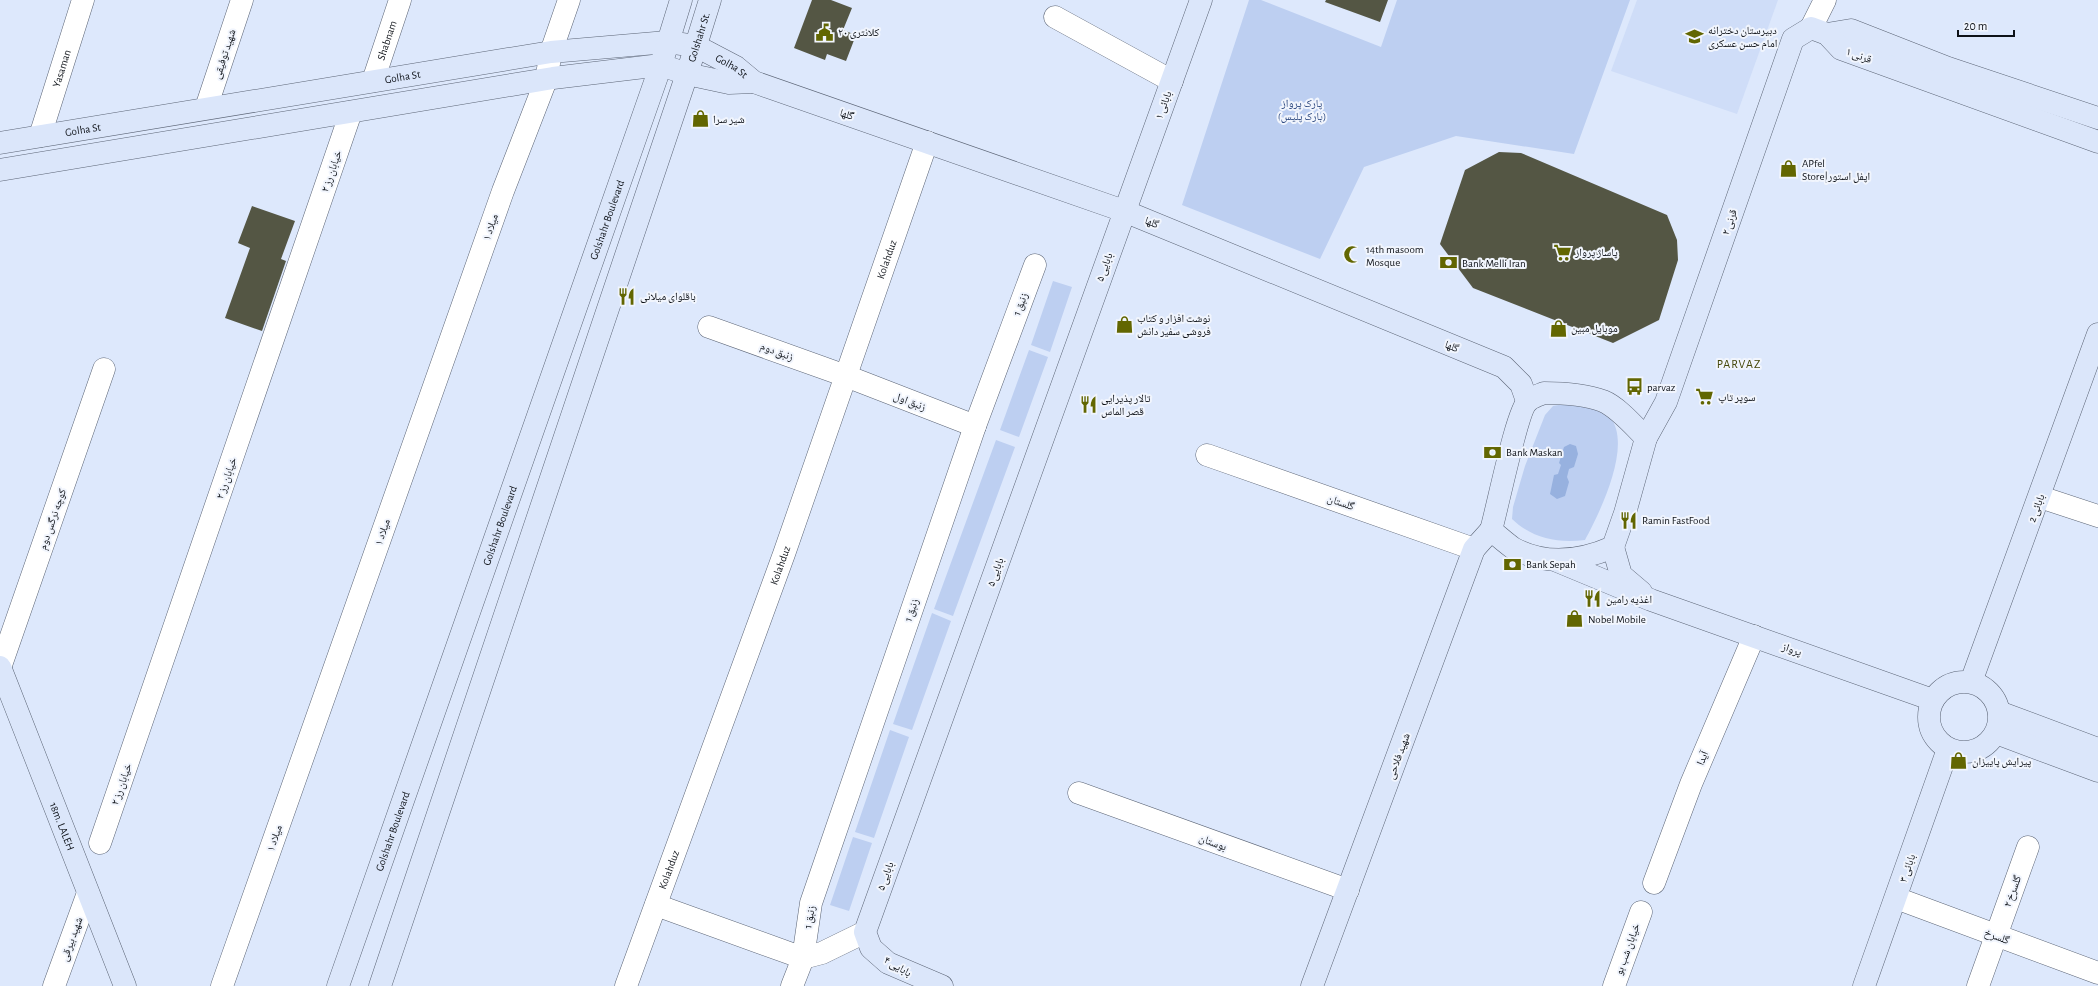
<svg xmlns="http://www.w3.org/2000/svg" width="2098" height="986" font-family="'Alegreya Sans','Noto Naskh Arabic',sans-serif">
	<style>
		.built { fill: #cfddf8 }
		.green { fill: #bdcff1 }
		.water { fill: #97b1df }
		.building { fill: #545644 }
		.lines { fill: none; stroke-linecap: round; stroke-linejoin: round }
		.street-casing { stroke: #5c6576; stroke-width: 23 }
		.secondary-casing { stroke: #5c6576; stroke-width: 23 }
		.street { stroke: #fff; stroke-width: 22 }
		.secondary { stroke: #dbe6fa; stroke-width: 22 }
		.labels { text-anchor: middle; stroke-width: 4; stroke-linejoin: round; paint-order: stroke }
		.poi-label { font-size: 11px; fill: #0e1218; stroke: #f1f5fd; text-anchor: start }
		.street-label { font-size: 11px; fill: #0e1218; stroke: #f1f5fd }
		.park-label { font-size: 11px; fill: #27447d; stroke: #f1f5fd }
		.neighbourhood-label { font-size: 12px; letter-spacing: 1px; fill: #45480a; stroke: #f1f5fd }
	</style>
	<rect width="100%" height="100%" fill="#dde8fc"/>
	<!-- built -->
	<path class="built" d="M1637 0H1778L1737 114 1611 71Z"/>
	<!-- green -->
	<path class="green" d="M1249 0H1261L1381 47 1397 0H1630L1574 154 1456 136 1364 167 1320 259 1182 205Z
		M1053 281 1072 287 1050 352 1031 345Z
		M1029 350 1048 357 1019 437 1000 430Z
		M1564 404C1578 406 1600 405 1610 417 1633 445 1600 512 1585 540 1557 543 1533 539 1512 519L1513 507 1525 466 1545 415 1553 406Z
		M996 440 1015 447 953 616 934 609Z
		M932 613 951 621 912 730 893 724Z
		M890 730 909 737 874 838 855 832Z
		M853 837 872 843 849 911 830 905Z"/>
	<!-- water -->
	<path class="water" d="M1570 444 1576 446 1578 454 1574 467 1569 469 1567 477 1569 482 1565 496 1557 499 1550 494 1554 475 1558 474 1561 465 1559 463 1564 447Z"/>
	<!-- building -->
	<path class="building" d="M812 0H831L852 8 843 30 856 35 846 61 827 54 825 60 794 48Z
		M1326 0H1388L1380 22 1325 2Z
		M1499 152 1521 153 1667 215 1677 240 1678 260 1659 320 1613 343 1473 288 1440 244 1465 170Z
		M252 206 295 221 281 259 286 261 262 331 225 318 250 248 238 243Z"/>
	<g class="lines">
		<defs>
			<g id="street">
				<path d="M1055 17 1172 81"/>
				<path d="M1811 28 1825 0"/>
				<path id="s1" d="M373 81 400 0"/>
				<path d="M206 108 242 0"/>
				<path id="s2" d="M40 136 83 0"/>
				<path d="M709 327 846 376 975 426"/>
				<path d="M1207 455 1474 549"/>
				<path d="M2040 497 2098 516"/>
				<path d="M0 668 104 369"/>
				<path d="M1079 793 1348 890"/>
				<path d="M100 843 351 112"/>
				<path d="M1654 883 1691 784 1754 636"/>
				<path d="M1896 898 2098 973"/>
				<path d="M656 905 803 958 822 953 865 932"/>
				<path d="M54 986 88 893"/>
				<path d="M222 986 503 191 546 80 551 52 569 0"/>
				<path id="s3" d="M626 986 784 554 927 142"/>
				<path d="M792 986 803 958 811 903 975 426 1035 265"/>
				<path d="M1614 986 1641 912"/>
				<path d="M1978 986 2028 847"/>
			</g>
			<g id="secondary">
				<path d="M1827 34 1851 30 1948 68 2098 118"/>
				<path id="s4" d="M0 143 551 52 667 42 696 46 736 67 754 82 1124 211 1504 367 1521 384 1527 401"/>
				<path d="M0 170 553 78 661 65 687 74 729 83 754 82"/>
				<path d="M1544 393C1564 393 1584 394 1603 401 1618 407 1635 427 1646 438L1625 513 1613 547C1581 561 1546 566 1513 548 1506 543 1498 536 1491 530 1497 510 1517 410 1528 401 1532 397 1539 395 1544 393Z"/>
				<path d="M1646 438 1666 402 1793 39 1811 28 1827 34 1841 49 2098 142"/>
				<path d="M1613 547 1621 575 1641 592"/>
				<path d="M1557 561 1651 600 1933 700"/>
				<path id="s5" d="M0 667 125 986"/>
				<circle cx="1964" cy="717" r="35"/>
				<path d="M1971 682 2098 334"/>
				<path d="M1999 712 2098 749"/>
				<path d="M1996 733 2098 771"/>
				<path id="s6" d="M338 986 661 65 681 0"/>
				<path id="s7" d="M380 986 687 74 710 0"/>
				<path d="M942 986 888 963 871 948 865 932 1201 0"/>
				<path d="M1312 986 1474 549 1491 530"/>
				<path d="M1864 986 1948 749"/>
			</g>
		</defs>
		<!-- street casing -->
		<use href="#street" class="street-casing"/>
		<!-- secondary casing -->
		<use href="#secondary" class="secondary-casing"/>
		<!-- street -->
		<use href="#street" class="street"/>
		<!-- secondary -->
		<use href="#secondary" class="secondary"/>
	</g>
	<!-- icons -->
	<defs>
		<symbol id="civic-bare" viewBox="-9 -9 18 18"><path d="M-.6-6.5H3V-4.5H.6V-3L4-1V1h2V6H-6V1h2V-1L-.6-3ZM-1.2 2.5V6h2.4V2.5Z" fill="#626601" stroke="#f1f5fd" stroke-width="2.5" paint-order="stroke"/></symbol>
		<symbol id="school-bare" viewBox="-9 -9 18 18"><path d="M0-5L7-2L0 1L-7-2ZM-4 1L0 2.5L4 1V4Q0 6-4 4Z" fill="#626601" stroke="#f1f5fd" stroke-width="2.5" paint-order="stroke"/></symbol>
		<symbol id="shop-bare" viewBox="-9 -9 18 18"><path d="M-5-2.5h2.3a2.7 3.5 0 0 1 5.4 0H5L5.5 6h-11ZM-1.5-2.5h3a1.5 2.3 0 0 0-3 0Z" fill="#626601" stroke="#f1f5fd" stroke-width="2.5" paint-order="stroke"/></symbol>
		<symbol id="supermarket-bare" viewBox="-9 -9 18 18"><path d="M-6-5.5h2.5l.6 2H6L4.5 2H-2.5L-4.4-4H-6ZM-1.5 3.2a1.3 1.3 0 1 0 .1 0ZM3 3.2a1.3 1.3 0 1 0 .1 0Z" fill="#626601" stroke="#f1f5fd" stroke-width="2.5" paint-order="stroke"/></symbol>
		<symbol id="mosque-bare" viewBox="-9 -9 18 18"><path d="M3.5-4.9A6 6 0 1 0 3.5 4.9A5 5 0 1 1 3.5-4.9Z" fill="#626601" stroke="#f1f5fd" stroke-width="2.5" paint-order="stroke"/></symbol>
		<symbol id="bank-bare" viewBox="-9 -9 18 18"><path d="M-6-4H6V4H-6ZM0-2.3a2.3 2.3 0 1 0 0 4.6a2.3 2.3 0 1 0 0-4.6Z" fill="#626601" stroke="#f1f5fd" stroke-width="2.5" paint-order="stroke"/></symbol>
		<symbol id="restaurant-bare" viewBox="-9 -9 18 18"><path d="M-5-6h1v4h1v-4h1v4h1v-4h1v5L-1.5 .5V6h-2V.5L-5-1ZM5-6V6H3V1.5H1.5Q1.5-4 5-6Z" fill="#626601" stroke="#f1f5fd" stroke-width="2.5" paint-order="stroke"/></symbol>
		<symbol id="bus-bare" viewBox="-9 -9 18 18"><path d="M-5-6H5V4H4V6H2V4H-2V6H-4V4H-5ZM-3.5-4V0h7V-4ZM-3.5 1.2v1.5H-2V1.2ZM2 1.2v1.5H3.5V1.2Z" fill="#626601" stroke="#f1f5fd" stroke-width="2.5" paint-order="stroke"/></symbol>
	</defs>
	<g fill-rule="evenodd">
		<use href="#civic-bare" x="812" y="20" width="25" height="25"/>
		<use href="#school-bare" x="1682" y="24" width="25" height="25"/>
		<use href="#shop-bare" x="688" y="106" width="25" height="25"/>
		<use href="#shop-bare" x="1776" y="156" width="25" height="25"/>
		<use href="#supermarket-bare" x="1550" y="240" width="25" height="25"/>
		<use href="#mosque-bare" x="1340" y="242" width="25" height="25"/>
		<use href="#bank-bare" x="1436" y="250" width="25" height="25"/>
		<use href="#restaurant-bare" x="614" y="284" width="25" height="25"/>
		<use href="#shop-bare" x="1112" y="312" width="25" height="25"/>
		<use href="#shop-bare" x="1546" y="316" width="25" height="25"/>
		<use href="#bus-bare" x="1622" y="374" width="25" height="25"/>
		<use href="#supermarket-bare" x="1692" y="384" width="25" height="25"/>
		<use href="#restaurant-bare" x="1076" y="392" width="25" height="25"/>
		<use href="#bank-bare" x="1480" y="440" width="25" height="25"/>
		<use href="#restaurant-bare" x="1616" y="508" width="25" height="25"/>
		<use href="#bank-bare" x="1500" y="552" width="25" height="25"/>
		<use href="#restaurant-bare" x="1580" y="586" width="25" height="25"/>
		<use href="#shop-bare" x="1562" y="606" width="25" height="25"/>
		<use href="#shop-bare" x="1946" y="748" width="25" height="25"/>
	</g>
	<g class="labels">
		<!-- poi labels -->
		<g class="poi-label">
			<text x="1708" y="34">دبیرستان دخترانه<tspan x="1708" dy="13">امام حسن عسکری</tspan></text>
			<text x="838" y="36">کلانتری ۲۰</text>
			<text x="713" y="123">شیر سرا</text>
			<text x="1802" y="167">APfel<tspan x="1802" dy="13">Store|اپفل استور</tspan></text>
			<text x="1366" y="253">14th masoom<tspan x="1366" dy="13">Mosque</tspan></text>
			<text x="1575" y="256">پاساژ پرواز</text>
			<text x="1462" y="267">Bank Melli Iran</text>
			<text x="640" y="300">باقلوای میلانی</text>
			<text x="1137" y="322">نوشت افزار و کتاب<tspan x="1137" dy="13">فروشی سفیر دانش</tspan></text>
			<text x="1571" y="332">موبایل مبین</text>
			<text x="1647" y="391">parvaz</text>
			<text x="1718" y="401">سوپر تاپ</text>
			<text x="1101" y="402">تالار پذیرایی<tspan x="1101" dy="13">قصر الماس</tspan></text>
			<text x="1506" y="456">Bank Maskan</text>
			<text x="1642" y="524">Ramin FastFood</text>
			<text x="1526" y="568">Bank Sepah</text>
			<text x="1606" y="603">اغذیه رامین</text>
			<text x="1588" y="623">Nobel Mobile</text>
			<text x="1972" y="765">پیرایش پاییزان</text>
		</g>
		<!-- street labels -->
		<g class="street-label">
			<text dy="4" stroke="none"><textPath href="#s7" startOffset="1001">Golshahr St.</textPath></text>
			<text dy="4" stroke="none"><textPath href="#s1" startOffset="43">Shabnam</textPath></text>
			<text transform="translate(224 54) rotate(-72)" y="4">شهید توفیقی</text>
			<text transform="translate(1859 55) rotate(20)" y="4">قرنی ۱</text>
			<text dy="4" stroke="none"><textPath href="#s4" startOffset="745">Golha St</textPath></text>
			<text dy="4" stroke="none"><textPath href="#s2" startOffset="71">Yasaman</textPath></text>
			<text dy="4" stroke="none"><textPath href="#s4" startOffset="408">Golha St</textPath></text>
			<text transform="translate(1163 105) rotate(-70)" y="4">بابائی ۱</text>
			<text transform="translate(847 114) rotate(19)" y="4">گلها</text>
			<text dy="4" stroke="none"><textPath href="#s4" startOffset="84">Golha St</textPath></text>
			<text transform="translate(331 171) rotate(-71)" y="4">خیابان رز ۲</text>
			<text dy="4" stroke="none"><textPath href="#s6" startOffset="812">Golshahr Boulevard</textPath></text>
			<text transform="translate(1152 222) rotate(22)" y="4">گلها</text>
			<text transform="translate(1729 222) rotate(-71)" y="4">قرنی ۲</text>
			<text transform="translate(490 227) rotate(-71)" y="4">میلاد ۱</text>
			<text dy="4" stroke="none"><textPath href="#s3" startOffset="772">Kolahduz</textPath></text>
			<text transform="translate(1104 267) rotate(-70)" y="4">۵ بابایی</text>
			<text transform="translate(1020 304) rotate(-69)" y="4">زنبق 1</text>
			<text transform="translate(1452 346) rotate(22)" y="4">گلها</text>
			<text transform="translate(777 351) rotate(20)" y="4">زنبق دوم</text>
			<text transform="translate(910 401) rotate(21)" y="4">زنبق اول</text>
			<text transform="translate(226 478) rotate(-71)" y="4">خیابان رز ۲</text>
			<text transform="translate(1341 502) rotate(19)" y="4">گلستان</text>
			<text transform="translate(2036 508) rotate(-70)" y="4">بابائی 2</text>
			<text transform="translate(52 519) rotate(-71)" y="4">کوچه نرگس دوم</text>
			<text dy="4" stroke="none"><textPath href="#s6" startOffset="488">Golshahr Boulevard</textPath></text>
			<text transform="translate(382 532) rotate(-71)" y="4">میلاد ۱</text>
			<text dy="4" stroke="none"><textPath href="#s3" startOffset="448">Kolahduz</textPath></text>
			<text transform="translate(995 572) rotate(-70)" y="4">۵ بابایی</text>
			<text transform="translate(911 610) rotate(-71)" y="4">زنبق 1</text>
			<text transform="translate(1792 649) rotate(19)" y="4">پرواز</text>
			<text transform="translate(1398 756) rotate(-70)" y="4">شهید فلاحی</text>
			<text transform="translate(1702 758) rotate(-67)" y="4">آیدا</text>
			<text transform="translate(121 784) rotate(-71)" y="4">خیابان رز ۲</text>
			<text dy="4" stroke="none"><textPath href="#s5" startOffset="171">18m. LALEH</textPath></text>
			<text dy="4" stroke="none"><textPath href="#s6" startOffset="164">Golshahr Boulevard</textPath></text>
			<text transform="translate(274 838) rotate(-71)" y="4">میلاد ۱</text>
			<text transform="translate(1213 842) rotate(20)" y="4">بوستان</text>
			<text transform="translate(1907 868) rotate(-71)" y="4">بابائی ۳</text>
			<text dy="4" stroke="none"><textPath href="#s3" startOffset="124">Kolahduz</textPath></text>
			<text transform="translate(885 876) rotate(-70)" y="4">۵ بابایی</text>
			<text transform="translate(2012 891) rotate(-70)" y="4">گلسرخ ۲</text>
			<text transform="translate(809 917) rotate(-80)" y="4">زنبق 1</text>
			<text transform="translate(1997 936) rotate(20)" y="4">گلسرخ</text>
			<text transform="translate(71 939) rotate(-70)" y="4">شهید بیرقی</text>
			<text transform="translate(1627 949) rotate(-70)" y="4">خیابان شب بو</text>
			<text transform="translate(898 966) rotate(30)" y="4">بابایی ۴</text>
		</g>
		<!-- park labels -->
		<g class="park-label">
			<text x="1302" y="107">پارک پرواز<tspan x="1302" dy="13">(پارک پلیس)</tspan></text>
		</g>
		<!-- neighbourhood labels -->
		<g class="neighbourhood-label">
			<text x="1739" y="368">PARVAZ</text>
		</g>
	</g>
	<!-- scale -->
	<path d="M1958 30v6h56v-6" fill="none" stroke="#0e1218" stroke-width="2"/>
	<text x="1964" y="30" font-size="12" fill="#0e1218" stroke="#f1f5fd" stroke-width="3" paint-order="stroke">20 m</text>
</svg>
